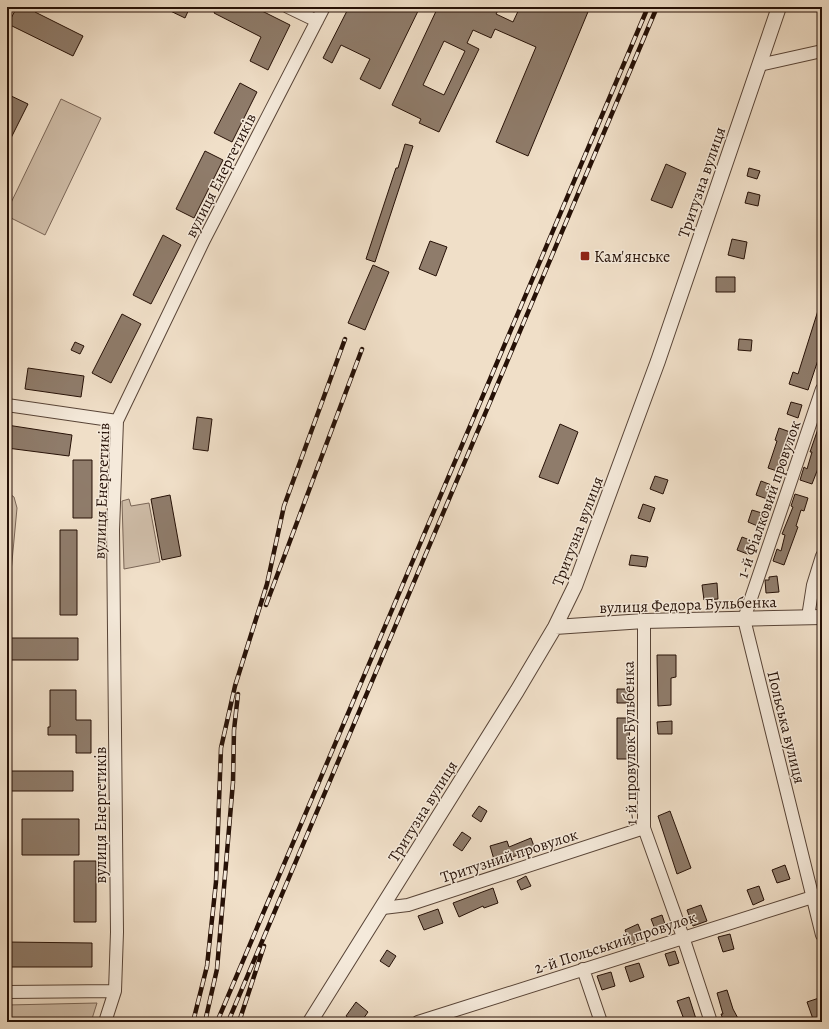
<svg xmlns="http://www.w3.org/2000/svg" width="829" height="1029" font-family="Alegreya,serif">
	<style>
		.green { fill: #cebca7; stroke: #7a6657 }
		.building { fill: #8f7c6b; stroke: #261107; fill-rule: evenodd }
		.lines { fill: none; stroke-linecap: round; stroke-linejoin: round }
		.minor-casing { stroke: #584437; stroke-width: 14 }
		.tertiary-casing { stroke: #584437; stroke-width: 16 }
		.minor { stroke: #f5eadb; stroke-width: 12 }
		.tertiary { stroke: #f5eadb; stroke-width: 14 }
		.rail-casing { stroke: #261107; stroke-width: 4.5 }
		.rail { stroke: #f5eadb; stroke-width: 3; stroke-dasharray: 9; stroke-linecap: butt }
		.poi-dot { fill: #8f2418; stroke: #f5eadb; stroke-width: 1.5 }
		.labels { text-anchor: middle; stroke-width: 3; stroke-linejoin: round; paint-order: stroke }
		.street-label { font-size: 16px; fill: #261107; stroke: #f5eadb }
		.poi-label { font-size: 16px; fill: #261107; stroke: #f5eadb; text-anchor: start }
	</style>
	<rect width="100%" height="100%" fill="#f0dfc8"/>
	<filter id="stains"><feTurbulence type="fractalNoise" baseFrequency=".005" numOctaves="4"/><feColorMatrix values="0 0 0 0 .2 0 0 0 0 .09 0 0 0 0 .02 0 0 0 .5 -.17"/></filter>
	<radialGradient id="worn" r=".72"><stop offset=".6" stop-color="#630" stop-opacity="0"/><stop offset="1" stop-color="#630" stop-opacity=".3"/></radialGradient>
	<!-- green -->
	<path class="green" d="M61 99 101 118 45 235 7 216V211Z
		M7 492 14 497 17 508 10 583 7 590Z
		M129 499 131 506 149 503 160 562 124 569 122 501Z
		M97 1003 91 1022H7V1005Z"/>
	<!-- building -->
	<path class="building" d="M17 7H37L35 12 83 36 73 56 8 24Z
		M162 7H190L185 18Z
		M217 7H254L290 25 268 70 250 61 261 37 214 13Z
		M349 7H420L380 89 360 79 370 59 341 45 332 63 323 58Z
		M438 7H500L496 14 513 22 520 7H590L528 156 496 142 536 47 495 29 491 38 473 30 467 43 479 49 439 132 419 123 421 119 392 105ZM444 41 465 51 444 95 423 85Z
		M240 83 257 92 232 142 214 133Z
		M7 94 28 104 7 146Z
		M405 144 413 146 375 262 366 259 396 168H398Z
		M205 151 223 160 194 218 176 209Z
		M666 164 686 173 672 208 651 200Z
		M749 168 760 171 757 179 747 176Z
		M748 192 760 195 758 206 745 203Z
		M163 235 181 245 151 304 133 295Z
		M732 239 747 242 744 259 728 255Z
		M430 241 447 247 436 276 419 269Z
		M373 265 389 272 365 330 348 323Z
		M716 277H735V292H716Z
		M821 301 822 348 808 390 789 384 793 372 798 374Z
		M122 314 141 324 111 383 92 373Z
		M739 339 752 340 751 351 738 350Z
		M75 342 84 346 80 354 71 350Z
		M28 368 84 376 81 397 25 389Z
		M791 402 802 405 798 418 787 414Z
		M197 417 212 419 208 451 193 449Z
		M821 420 822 458 812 484 800 480 804 467 807 469 812 452H810Z
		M560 424 578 432 558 484 539 477Z
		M7 425 72 435 69 456 7 448Z
		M779 428 793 433 780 472 768 468 777 441 775 440Z
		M73 460H92V518H73Z
		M655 476 668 480 663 494 650 489Z
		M761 481 774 486 770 500 756 495Z
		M795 494 808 498 804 511 801 510 796 526 798 527 784 565 773 561 777 549 781 551 785 535 782 534 793 507 791 506Z
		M170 495 181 556 162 560 151 499Z
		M643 504 655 508 650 522 638 518Z
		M752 510 765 514 760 527 748 522Z
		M60 530H77V615H60Z
		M742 537 755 542 750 555 737 550Z
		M631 555 648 557 646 567 629 565Z
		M777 576 779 592 766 593 765 580H769V577Z
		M717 583 718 599 704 600 702 585Z
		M7 638H78V660H7Z
		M657 655H676V677L671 678V705L658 706Z
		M617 689H629V703H617Z
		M50 690H76V720H91V753H76V735H48V727H50Z
		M617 718H630L629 744H631V759H617Z
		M672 721V734H658L657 722Z
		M7 771H73V791H7Z
		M479 806 487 811 481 822 472 816Z
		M670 811 691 868 677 874 658 816Z
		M22 819H79V855H22Z
		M462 832 471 838 462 851 453 845Z
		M531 838 535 849 495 863 490 846 507 841 509 847Z
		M74 861H96V922H74Z
		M785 865 790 879 777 883 772 870Z
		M526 876 531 886 521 890 517 881Z
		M759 886 764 900 753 905 747 890Z
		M493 888 498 903 484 908 483 906 459 917 453 903Z
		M701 905 707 921 693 926 687 910Z
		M438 909 443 923 424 930 418 916Z
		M662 915 667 930 657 934 651 919Z
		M638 924 644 939 631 945 625 930Z
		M730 934 734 949 723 952 718 937Z
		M7 942 92 943V967H7Z
		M387 950 396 956 389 967 380 961Z
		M675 951 679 963 669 966 665 954Z
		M639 963 644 977 630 982 625 967Z
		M611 972 615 986 602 990 597 976Z
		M727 990 733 1009 740 1022H724L721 1014H723L717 993Z
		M689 997 697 1022H685L677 1001Z
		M822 997V1016L813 1019 807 1002Z
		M356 1002 368 1012 361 1022H354L346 1016Z"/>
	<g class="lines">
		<defs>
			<path id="minor" d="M288 7 317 21
				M759 65 822 51
				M822 389 744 619 822 935
				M7 405 117 421
				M808 617 813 585 822 556
				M644 621V828L683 937 711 1022
				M383 908 408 905 644 828
				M583 969 601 1022
				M7 992 115 991
				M105 1022 115 991 117 932 113 530 117 421 204 240 324 7
				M418 1022 822 894"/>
			<path id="tertiary" d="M555 627 644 621 822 617
				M310 1022 517 691 555 627 575 586 658 361 779 7"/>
		</defs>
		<!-- minor casing -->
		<use href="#minor" class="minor-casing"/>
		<!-- tertiary casing -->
		<use href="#tertiary" class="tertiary-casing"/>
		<!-- minor -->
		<use href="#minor" class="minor"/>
		<!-- tertiary -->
		<use href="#tertiary" class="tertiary"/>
		<defs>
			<path id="rail" d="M266 605 362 349
				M193 1022 207 966 216 882 221 748 235 686 267 584 284 506 345 339
				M205 1022 217 969 233 782 234 730 238 694
				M217 1022 648 7
				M228 1022 657 7
				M239 1022 264 946"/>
		</defs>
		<!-- rail casing -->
		<use href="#rail" class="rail-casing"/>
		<!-- rail -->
		<use href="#rail" class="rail"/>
	</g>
	<!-- markers -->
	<rect class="poi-dot" x="580" y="251" width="10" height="10" rx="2"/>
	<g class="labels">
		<!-- street labels -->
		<g class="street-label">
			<text transform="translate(220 175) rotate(-63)" y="6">вулиця Енергетиків</text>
			<text transform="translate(701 182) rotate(-71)" y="6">Тритузна вулиця</text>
			<text transform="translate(101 491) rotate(-88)" y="6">вулиця Енергетиків</text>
			<text transform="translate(768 499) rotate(-71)" y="6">1-й Фіалковий провулок</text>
			<text transform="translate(577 531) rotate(-69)" y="6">Тритузна вулиця</text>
			<text transform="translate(688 604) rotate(-2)" y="6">вулиця Федора Бульбенка</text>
			<text transform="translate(787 727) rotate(76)" y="6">Польська вулиця</text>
			<text transform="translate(629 743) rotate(-91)" y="6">1-й провулок Бульбенка</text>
			<text transform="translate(422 811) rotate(-58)" y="6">Тритузна вулиця</text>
			<text transform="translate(100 815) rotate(-90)" y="6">вулиця Енергетиків</text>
			<text transform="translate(509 855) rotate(-18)" y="6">Тритузний провулок</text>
			<text transform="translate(615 942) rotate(-18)" y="6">2-й Польський провулок</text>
		</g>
		<!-- poi labels -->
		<g class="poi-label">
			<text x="594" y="262">Кам'янське</text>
		</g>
	</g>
	<!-- margin -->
	<rect width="829" height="1029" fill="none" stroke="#f0dfc8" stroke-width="24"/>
	<rect x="8" y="8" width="813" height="1013" fill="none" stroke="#261107" stroke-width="2"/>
	<rect x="12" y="12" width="805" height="1005" fill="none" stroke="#261107"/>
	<rect width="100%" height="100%" filter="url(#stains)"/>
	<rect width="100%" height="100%" fill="url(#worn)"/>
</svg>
